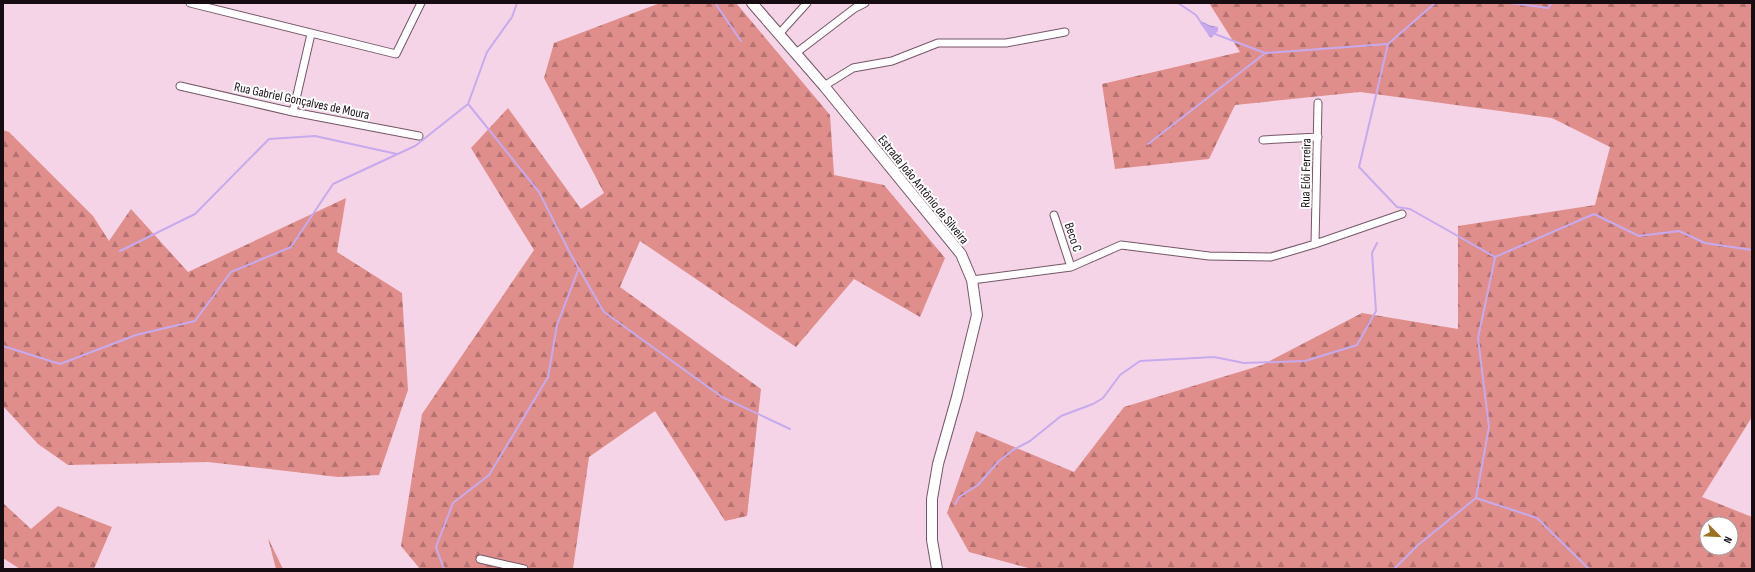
<svg xmlns="http://www.w3.org/2000/svg" width="1755" height="572" font-family="'Sofia Sans Condensed',sans-serif">
	<style>
		.forest { fill: url(#forest-firs); fill-rule: evenodd }
		.water { fill: url(#water-waves) }
		.lines { fill: none; stroke-linecap: round; stroke-linejoin: round }
		.stream { stroke: #c7aaed; stroke-width: 2 }
		.street-casing { stroke: #735767; stroke-width: 9 }
		.secondary-casing { stroke: #735767; stroke-width: 12 }
		.street { stroke: #fff; stroke-width: 7 }
		.secondary { stroke: #fff; stroke-width: 10 }
		.labels { text-anchor: middle; stroke-width: 4; stroke-linejoin: round; paint-order: stroke }
		.street-label { font-size: 13px; fill: #160c12; stroke: #fff }
	</style>
	<defs>
		<pattern id="forest-firs" width="22" height="20" patternUnits="userSpaceOnUse"><rect width="22" height="20" fill="#df8e8b"/><path d="M5 1l3.5 6h-7zM16 11l3.5 6h-7z" fill="#b47270"/></pattern>
		<pattern id="water-waves" width="16" height="10" patternUnits="userSpaceOnUse"><rect width="16" height="10" fill="#c7aaed"/><path d="M0 5q4-4 8 0t8 0" fill="none" stroke="#aa91ca"/></pattern>
	</defs>
	<rect width="100%" height="100%" fill="#f6d4e7"/>
	<!-- forest -->
	<path class="forest" d="M660 3H736L830 115 834 175 884 185 945 258 920 317 854 279 796 347 640 241 620 287 761 389 747 516 725 521 655 411 589 457 573 569H420L401 546 422 414 534 250 471 148 508 108 581 209 604 193 544 78 554 43Z
		M1209 3H1752V417L1702 497 1752 517V569H1032L969 552 947 513 976 431 1074 472 1124 407 1262 365 1362 313 1458 329V226L1595 205 1610 147 1552 118 1360 92 1235 105 1209 159 1115 169 1102 84 1240 52ZM1707 524H1731V548H1707Z
		M3 130 9 132 93 216 109 241 131 209 188 272 346 198 337 252 402 293 408 390 379 475 338 477 208 462 68 465 38 444 3 406Z
		M3 503 31 529 58 506 112 527 94 569H20L3 558Z
		M268 538 283 569H276Z"/>
	<!-- water -->
	<path class="water" d="M1201 21 1209 25 1218 27V31L1211 38 1209 36 1200 23Z"/>
	<g class="lines">
		<!-- stream -->
		<path class="stream" d="M715 3 741 41
			M1178 3 1196 15 1202 24
			M1435 3 1388 44 1359 167 1397 207 1410 209 1495 257 1594 214 1639 236 1679 231 1705 243 1752 250
			M1510 3 1548 8 1552 3
			M1215 34 1265 53 1388 44
			M469 105 539 192 571 255 604 312 722 397 790 429
			M1148 144 1264 54
			M120 251 195 214 269 139 315 136 397 154
			M3 346 60 364 136 335 195 321 231 272 291 247 333 184 415 146 468 104 487 52 512 17 517 3
			M1476 498 1537 518 1589 569
			M955 504 959 497 978 485 998 462 1013 450 1030 441 1061 416 1093 404 1103 398 1120 375 1140 361 1214 357 1244 363 1305 361 1357 345 1376 311 1372 253 1377 243
			M444 569 436 547 453 503 489 475 548 377 557 325 579 268
			M1394 569 1418 545 1476 498 1489 427 1478 338 1495 258"/>
		<defs>
			<path id="street" d="M190 3 396 54 421 3
				M779 34 807 3
				M796 53 855 8 865 3
				M180 86 293 112 419 136
				M824 86 853 68 892 61 938 43H1006L1065 32
				M293 112 311 34
				M1263 140 1318 137
				M1054 215 1071 267
				M1315 244 1318 103
				M972 280 1071 267 1121 245 1209 256 1271 257 1315 244 1402 214
				M480 559 524 569"/>
			<path id="secondary" d="M752 3 824 86 961 254 972 280 977 315 957 397 938 464 932 499V540L937 569"/>
		</defs>
		<!-- street casing -->
		<use href="#street" class="street-casing"/>
		<!-- secondary casing -->
		<use href="#secondary" class="secondary-casing"/>
		<!-- street -->
		<use href="#street" class="street"/>
		<!-- secondary -->
		<use href="#secondary" class="secondary"/>
	</g>
	<g class="labels">
		<!-- street labels -->
		<g class="street-label">
			<text transform="translate(302 100) rotate(12)" y="5">Rua Gabriel Gonçalves de Moura</text>
			<text transform="translate(1305 173) rotate(-89)" y="5">Rua Elói Ferreira</text>
			<text transform="translate(924 189) rotate(51)" y="5">Estrada João Antônio da Silveira</text>
			<text transform="translate(1074 237) rotate(72)" y="5">Beco C</text>
		</g>
	</g>
	<!-- border -->
	<rect width="1755" height="572" fill="none" stroke="#160c12" stroke-width="8"/>
	<!-- north arrow -->
	<g transform="translate(1719 536) rotate(114)"><circle r="19" fill="#ffffff" stroke="#a29ea0"/>
	<path d="M0-3L7 15L0 10L-7 15Z" fill="#9b7320"/>
	<text y="-6" font-size="11" font-weight="bold" text-anchor="middle" fill="#160c12">N</text>
	</g>
</svg>
